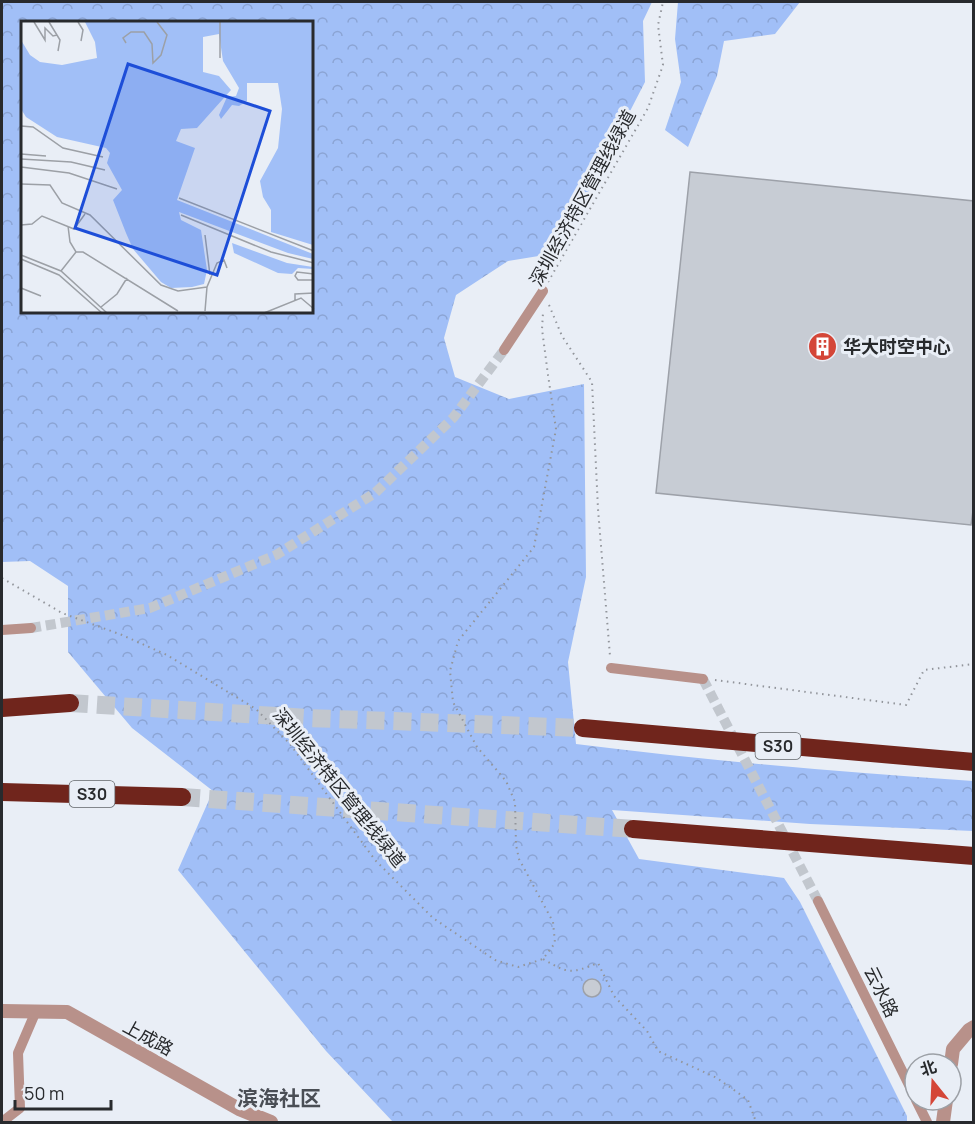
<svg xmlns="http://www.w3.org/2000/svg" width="975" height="1124" font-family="Manrope,'Noto Sans SC',sans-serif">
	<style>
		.forest { fill: url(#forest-crowns); fill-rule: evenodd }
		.building { fill: #c7ccd4; stroke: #9da1a9; stroke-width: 1.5 }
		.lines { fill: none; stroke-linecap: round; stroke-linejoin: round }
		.minor-tunnel { stroke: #c2c7ce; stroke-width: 10; stroke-dasharray: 10 5; stroke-linecap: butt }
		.motorway-tunnel { stroke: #c2c7ce; stroke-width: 18; stroke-dasharray: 18 9; stroke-linecap: butt }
		.path { stroke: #92959b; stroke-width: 2; stroke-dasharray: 1.5 4.5; stroke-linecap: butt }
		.minor { stroke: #b8918a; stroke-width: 10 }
		.tertiary { stroke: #b8918a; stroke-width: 14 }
		.motorway { stroke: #70251c; stroke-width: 18 }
		.labels { text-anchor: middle; stroke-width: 6; stroke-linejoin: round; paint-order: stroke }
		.shield { fill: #e9eef6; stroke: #626569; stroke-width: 1.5 }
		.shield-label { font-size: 16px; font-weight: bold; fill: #282a2d }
		.street-label { font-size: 18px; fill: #282a2d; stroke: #e9eef6 }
		.poi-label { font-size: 18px; font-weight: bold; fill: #282a2d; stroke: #e9eef6; text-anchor: start }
		.quarter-label { font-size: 21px; font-weight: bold; fill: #4a4e55; stroke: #e9eef6 }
		.inset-road { fill: none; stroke: #9ca0a6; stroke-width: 1.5 }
		.view { fill: #1d4ed8; fill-opacity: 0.15; stroke: #1d4ed8; stroke-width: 3 }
		.inset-edge { fill: none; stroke: #282a2d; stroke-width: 3 }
	</style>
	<defs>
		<pattern id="forest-crowns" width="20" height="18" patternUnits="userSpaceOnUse" patternTransform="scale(1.5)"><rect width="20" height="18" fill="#a1bff7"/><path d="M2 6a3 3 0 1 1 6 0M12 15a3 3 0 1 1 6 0" fill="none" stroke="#8ba4d4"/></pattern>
	</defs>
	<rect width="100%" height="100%" fill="#e9eef6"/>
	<!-- forest -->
	<path class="forest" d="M2 2H652L643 21 645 82 557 253 508 261 456 295 444 338 455 377 509 399 584 384 586 577 568 662 576 744C709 761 840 772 973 781V831L810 824 612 810 639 859 784 878 800 902 907 1116V1122H393L326 1051 178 870 213 791 132 728 68 652V586L30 561 2 562ZM22 22H312V312H22Z
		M678 2H800L775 34 724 41 717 76 688 147 665 130 681 82 675 39Z"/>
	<!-- building -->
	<path class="building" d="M690 172 974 201V504L971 525 656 493Z
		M583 988a9 9 0 1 1 18 0a9 9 0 1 1-18 0Z"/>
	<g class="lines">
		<!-- minor-tunnel -->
		<path class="minor-tunnel" d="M31 628 150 608 276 555 375 493 453 418 504 350
			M703 679 818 901"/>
		<!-- motorway-tunnel -->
		<path class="motorway-tunnel" d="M70 703 308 718 583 728
			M182 797 633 829"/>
		<!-- path -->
		<path class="path" d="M548 282 648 108 663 65 658 25 663 2
			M549 305 562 336 592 382 598 509 610 656
			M2 578 62 613 122 635 167 655 256 709 290 744 375 860 433 918 495 960 518 967 543 959 555 943 553 922 519 859 516 845 515 802 506 781 477 747 453 702 450 671 458 641 534 547 556 429 548 375 542 329 543 313
			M715 680 906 705 924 670 974 664
			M543 959C569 974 570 974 598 963L614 996 647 1031 658 1051 717 1078 748 1100 756 1122"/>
		<!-- minor -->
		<path class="minor" d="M504 350 543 291
			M2 630 31 628
			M611 668 703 679
			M818 901 915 1097
			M916 1100 927 1122
			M2 1122 20 1108 18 1053 36 1011"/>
		<!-- tertiary -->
		<path class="tertiary" d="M2 1011 67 1012 239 1109 271 1122
			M951 1064 953 1049 969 1030 974 1027
			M943 1122 946 1100"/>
		<!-- motorway -->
		<path class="motorway" d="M2 708 70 703
			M583 728 974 762
			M2 792 182 797
			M633 829 974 856"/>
	</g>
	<!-- icons -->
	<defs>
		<symbol id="building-disc" viewBox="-11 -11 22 22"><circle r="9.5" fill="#d44638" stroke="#e9eef6"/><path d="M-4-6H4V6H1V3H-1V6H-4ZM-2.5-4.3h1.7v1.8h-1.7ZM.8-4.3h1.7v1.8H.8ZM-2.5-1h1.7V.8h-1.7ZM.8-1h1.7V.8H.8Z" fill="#fff"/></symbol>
	</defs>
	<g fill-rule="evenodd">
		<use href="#building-disc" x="806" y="330" width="33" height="33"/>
	</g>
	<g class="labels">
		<!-- shield labels -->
		<g class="shield">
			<rect x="755.5" y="733" width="45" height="26" rx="4.5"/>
			<rect x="69.5" y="781" width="45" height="26" rx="4.5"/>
		</g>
		<g class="shield-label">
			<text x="778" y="752">S30</text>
			<text x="92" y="800">S30</text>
		</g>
		<!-- street labels -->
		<g class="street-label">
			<text transform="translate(583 198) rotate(-61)" y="6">深圳经济特区管理线绿道</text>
			<text transform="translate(339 788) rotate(51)" y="6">深圳经济特区管理线绿道</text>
			<text transform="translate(881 992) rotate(64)" y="6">云水路</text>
			<text transform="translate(148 1038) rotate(29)" y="6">上成路</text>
		</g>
		<!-- poi labels -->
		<g class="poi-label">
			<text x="843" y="353">华大时空中心</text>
		</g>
		<!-- quarter labels -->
		<g class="quarter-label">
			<text x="279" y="1106">滨海社区</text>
		</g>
	</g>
	<!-- overview -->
	<g transform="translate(21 21)">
		<rect width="292" height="292" fill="#e9eef6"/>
		<path d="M64 1H292V224L250 211V189L242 176 239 160 257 127 261 88 257 62H226V80L218 85 211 84 200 98 198 94 206 76 215 75 218 67 202 40 198 13 182 16V51L198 55 210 69 176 107 160 108 155 120 174 127 156 179 292 233V238L267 232 158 191 160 199 180 209 186 249 183 263 171 266 150 267 140 261 112 228 105 212 92 179 101 169 86 142 89 132 85 127 36 116 5 96 0 88V19L9 34 19 41 41 44 76 37 74 21ZM211 222 266 242 292 246V248L277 247 271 253 257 252 213 232Z" fill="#a1bff7"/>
		<path class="inset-road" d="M13 1 24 19V7L32 15 36 14M28 1 39 19 37 30M57 1 62 9 60 20M105 22 102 17 110 11H123L131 23 132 42 140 34 146 14 136 1M199 37V1M0 105 12 106 42 127 82 136M0 133 25 135M0 138 50 141 84 149M0 146 48 152 96 168M0 163 29 164 41 182 69 194 140 264 157 270 186 266M158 177 293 230M160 194 250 231 293 242M0 204 11 203 21 195 53 208 64 193M47 205 49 221 55 231H62L157 290M184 214 189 254M0 234 40 250 86 292M0 238 38 254 81 292M40 250 55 231M293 253 276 251 274 255 277 259H293M0 267 20 275M274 279V273L293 272M80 286 96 273 106 257M184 290 186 266 196 242 203 239 206 247M148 292H204M243 292 280 277 293 288"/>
		<path class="view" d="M107 43 249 90 196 254 54 207Z"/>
		<rect width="292" height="292" class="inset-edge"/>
	</g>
	<!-- border -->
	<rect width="975" height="1124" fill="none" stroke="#282a2d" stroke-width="6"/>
	<!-- north arrow -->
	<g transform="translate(933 1082) rotate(342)"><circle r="28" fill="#e9eef6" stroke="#9ca0a6" stroke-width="1.5"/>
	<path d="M0-4.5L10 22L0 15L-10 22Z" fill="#d44638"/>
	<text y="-9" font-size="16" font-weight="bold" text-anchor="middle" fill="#282a2d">北</text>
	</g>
	<!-- scale -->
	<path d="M15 1100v9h96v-9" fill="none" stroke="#282a2d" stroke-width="3"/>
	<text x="24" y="1100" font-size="18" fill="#282a2d" stroke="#e9eef6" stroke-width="4.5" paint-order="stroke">50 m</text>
</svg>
